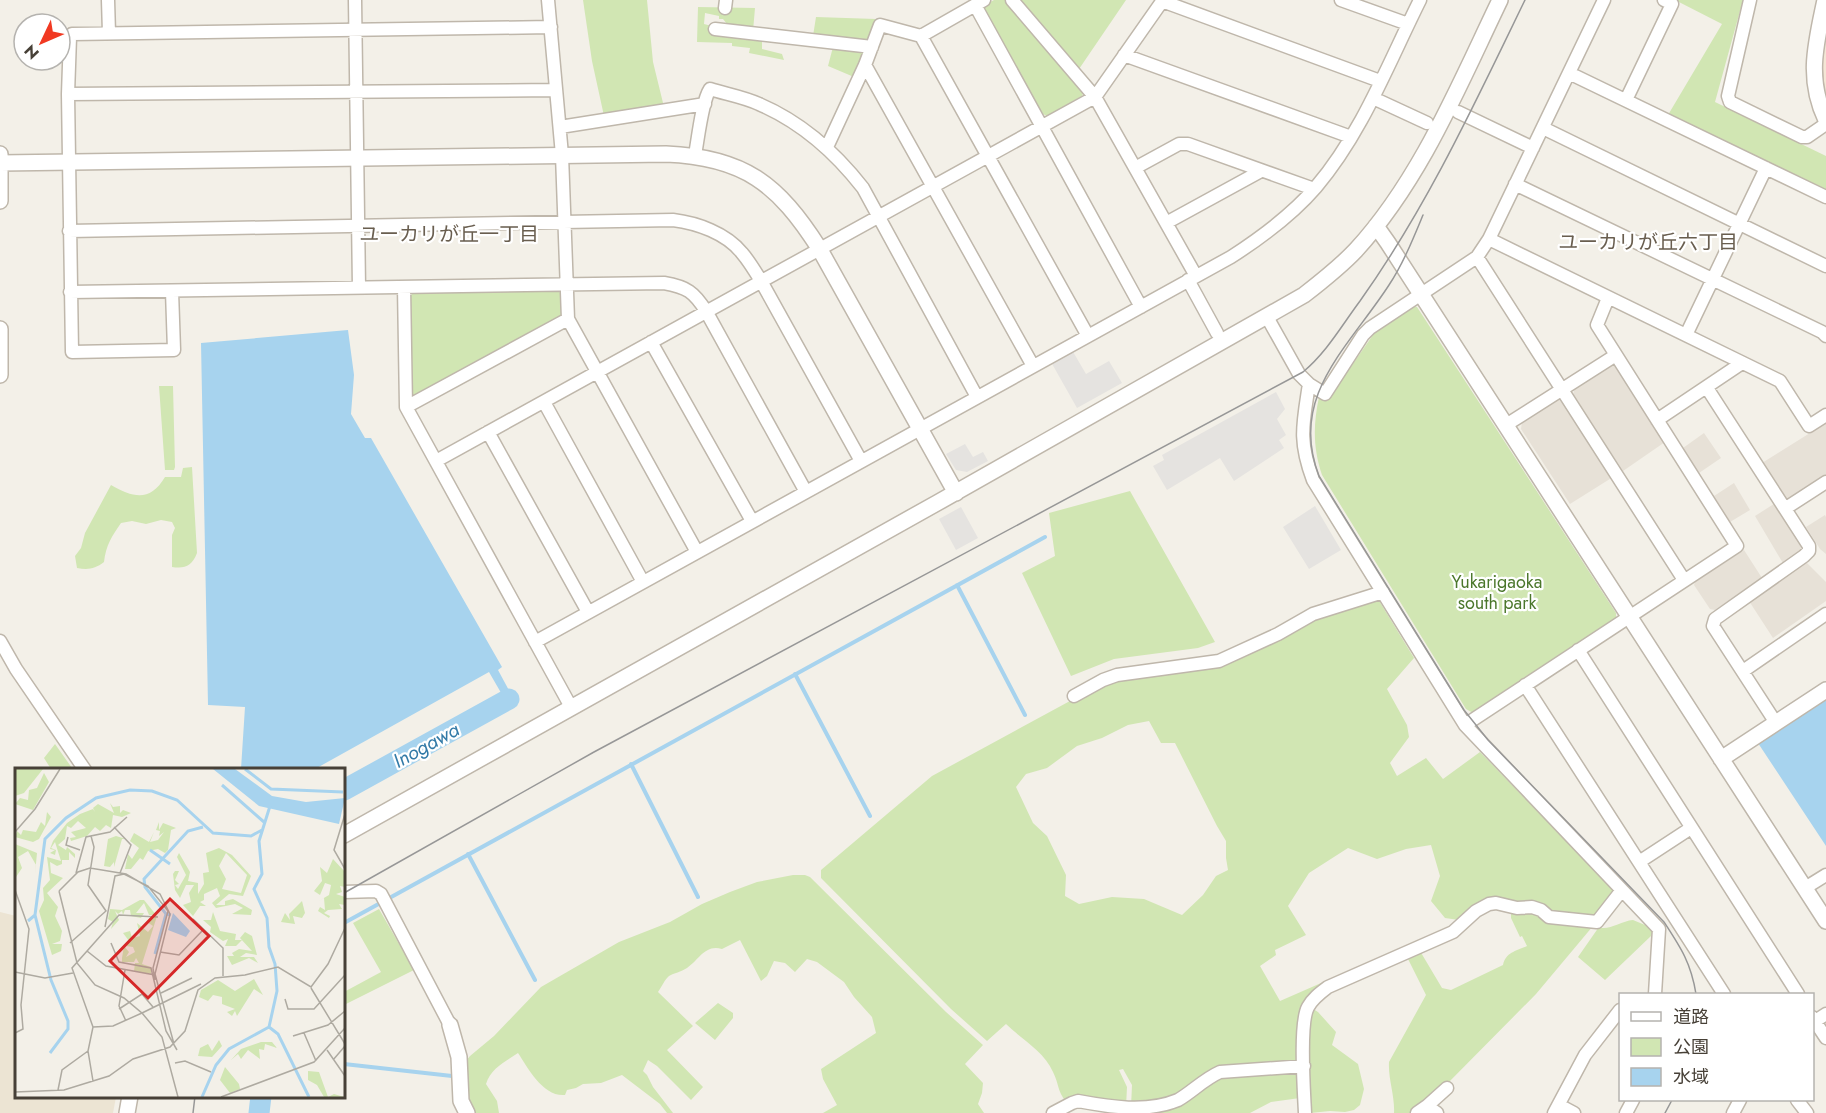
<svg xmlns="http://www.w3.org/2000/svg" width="1826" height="1113" font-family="Jost,'Noto Sans JP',sans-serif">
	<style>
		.residential { fill: #e7e1d7 }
		.commercial { fill: #f4e6d5 }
		.education { fill: #ece4d3 }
		.green { fill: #d1e6b3; fill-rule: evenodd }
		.parking { fill: #e5e3e0 }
		.water { fill: #a7d3ee }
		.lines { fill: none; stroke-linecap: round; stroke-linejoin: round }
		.stream { stroke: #a7d3ee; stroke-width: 4 }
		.river { stroke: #a7d3ee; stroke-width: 21 }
		.minor-casing { stroke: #bfb7ab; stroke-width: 15 }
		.tertiary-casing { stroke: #bfb7ab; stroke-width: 18 }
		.minor { stroke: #fff; stroke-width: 12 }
		.tertiary { stroke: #fff; stroke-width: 15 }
		.tram { stroke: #979797; stroke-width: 1.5 }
		.labels { text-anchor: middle; stroke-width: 4.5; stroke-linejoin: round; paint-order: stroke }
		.park-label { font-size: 18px; fill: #4b772c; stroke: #fff }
		.neighbourhood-label { font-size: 20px; fill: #695e4f; stroke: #fff }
		.water-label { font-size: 20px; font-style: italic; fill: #327aa7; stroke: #fff }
		.inset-river { fill: none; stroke: #a7d3ee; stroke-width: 3 }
		.inset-road { fill: none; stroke: #aeaaa1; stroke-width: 1.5 }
		.view { fill: #d62828; fill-opacity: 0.15; stroke: #d62828; stroke-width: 3 }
		.inset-edge { fill: none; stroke: #474037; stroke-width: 3 }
	</style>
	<rect width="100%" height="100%" fill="#f3f0e8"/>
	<!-- residential -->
	<path class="residential" d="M1612 365 1617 366 1665 442 1623 471 1573 395 1575 387Z
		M1557 397 1564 400 1613 477 1570 504 1521 429 1522 422Z
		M1826 423V476L1790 499 1785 498 1762 463Z
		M1704 433 1721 458 1699 473 1683 448Z
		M1734 483 1750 510 1730 522 1714 496Z
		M1777 502 1804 545 1802 551 1784 565 1755 516Z
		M1825 515 1826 517V554L1820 549 1806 527Z
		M1744 550 1762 578 1715 610 1710 609 1694 585 1695 582Z
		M1805 561 1826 582V601L1773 638 1749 601Z"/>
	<!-- commercial -->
	<path class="commercial" d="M1826 29V106L1820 70Z"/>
	<!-- education -->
	<path class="education" d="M0 912 16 916V1096L116 1097 113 1113H0Z"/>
	<!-- green -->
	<path class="green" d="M583 0H647L653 62 664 107 604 116 592 61Z
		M994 0H1010L1084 91 1082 96 1047 116 1043 114 984 11 985 5Z
		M1017 0H1126L1077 72Z
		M1675 0H1743L1715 102 1826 156V193L1668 115 1722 24Z
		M698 7 755 8 753 31 727 24 723 19H719V16L705 13 704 24 762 39V49L782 54 784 60 749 53 750 48 732 46V43L697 42Z
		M816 17 876 19 869 39 866 41 813 36Z
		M833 47 861 50 864 55 854 77 828 66Z
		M558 291 563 295 565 312 561 317 416 396 410 393V296L414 292Z
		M1413 306 1417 307 1616 613V620L1473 713 1466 709 1322 475C1313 448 1313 425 1319 397L1327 401 1375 332Z
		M159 386H173L175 467 174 470H165Z
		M192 467 197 553C192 566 185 569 172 567V535L175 528 172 522 161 520 146 524 132 521 121 523C112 536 106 545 104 562 95 569 88 570 77 568L75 556 81 548 85 533 111 485C134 498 150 502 165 477H181L183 468Z
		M1130 491 1215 642 1198 648 1114 659 1071 676 1022 573 1055 556 1049 513Z
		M1378 599 1414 658 1387 689 1407 725 1409 737 1390 763 1397 776 1426 758 1443 779 1480 752 1613 889 1614 895 1597 916 1550 915 1519 905 1496 900 1459 920 1445 918 1431 901 1440 876 1431 845 1406 849 1377 859 1348 848 1309 873 1288 906 1306 935 1275 950 1276 955 1260 966 1280 1001 1328 980 1307 1005 1318 1012 1336 1032 1332 1045 1358 1064 1364 1089 1360 1105 1354 1110 1345 1112 1330 1111 1310 1113 1300 1098 1271 1102 1250 1113H1148L1131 1107 1132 1085 1123 1069 1119 1070 1127 1087 1126 1107 1066 1102C1057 1090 1059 1084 1053 1072 1044 1051 1021 1039 1006 1024L987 1041 951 1009 821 878V870L932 776 1105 682 1205 667 1314 619ZM1149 721 1161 743H1175L1217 826 1226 841V858L1228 870 1216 876 1203 895 1182 915 1144 899 1112 897 1079 904 1065 896 1066 875 1047 836 1033 823 1016 787 1026 774 1047 768 1077 746 1102 738 1128 725Z
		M55 744 72 768 73 769H51L44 758Z
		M793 875H805L810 877 946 1012 983 1045 965 1064 983 1083 982 1093 978 1104 984 1113H823L837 1105 823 1079 821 1069 876 1033 872 1017 854 997 844 982 817 962 807 959 795 972 785 963 774 961 767 976 761 981 740 940 722 949C705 944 699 960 687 968 681 972 674 973 669 976 665 979 661 988 658 992L693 1026 667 1050 703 1087 691 1100 657 1066 648 1060 643 1071 647 1075 653 1087 673 1113H667L660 1104 622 1075 601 1083 583 1084 576 1088 567 1090 565 1095C543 1097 528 1068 518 1053 505 1062 491 1068 486 1084L497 1101 499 1113H475L470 1103 465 1062 470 1056 494 1036 541 987 619 942 670 922 702 904 730 892 757 882Z
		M379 909 414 970 344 1005V992L381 972 353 923Z
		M1511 910H1535L1593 926 1536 994 1446 1085 1412 1113H1394C1395 1096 1388 1079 1389 1062L1426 995 1407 957 1420 951 1442 988 1451 990 1503 965C1506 952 1516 951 1527 946L1522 936 1520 937 1511 918Z
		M1633 920 1645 925 1653 932 1651 936 1605 980 1578 957 1601 924 1602 928C1611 929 1622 921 1633 920Z
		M718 1003 733 1013V1018L715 1040 695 1023Z"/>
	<!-- parking -->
	<path class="parking" d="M1072 350 1086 374 1109 361 1122 383 1077 408 1051 362Z
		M1276 392 1285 409 1277 419 1286 435 1279 440 1284 448 1234 481 1220 458 1167 490 1153 466 1164 460 1162 455Z
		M965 444 973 457 983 452 988 461 967 472 956 470 946 454Z
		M1315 506 1341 550 1309 569 1283 527Z
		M961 507 978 538 956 550 939 519Z"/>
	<!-- water -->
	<path class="water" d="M348 330 354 375 351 414 365 438H371L502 667 498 670 511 694 504 698 489 672 315 769H241L245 707 208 705 201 343Z
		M1826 694V846L1758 743Z"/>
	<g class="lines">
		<!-- stream -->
		<path class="stream" d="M957 585 1025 715
			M795 674 870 816
			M631 764 698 897
			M468 854 535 980
			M344 923 1045 537
			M344 1064 452 1076"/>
		<!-- river -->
		<path class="river" d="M344 790 509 699
			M259 1113 261 1096"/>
		<defs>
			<path id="minor" d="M108 0 109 33
				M355 0 359 288
				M1012 0 1095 97 1196 276
				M1341 0 1408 24
				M1750 0 1728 96 1730 102 1802 137H1807L1826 124
				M1162 1 1380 81
				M975 5 1141 307
				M725 8 726 0
				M715 29 872 47
				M921 36 1088 336
				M1124 55 1351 137
				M865 65 1033 366
				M1569 73 1826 197
				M68 94 556 90
				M1373 98 1427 123
				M1626 100 1672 4 1664 0
				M1458 112 1533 148
				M560 127 705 104
				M1543 128 1826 266
				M827 147 865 65 880 25 921 36 984 0
				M695 155C698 139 702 101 710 89 726 94 744 97 759 104 801 122 835 152 863 188L977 397
				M1135 168 1179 144H1188L1314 189
				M1515 184 1822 332 1826 336
				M1166 223 1261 171
				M69 231 673 220C697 223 726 233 742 253 749 261 755 271 761 281L861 461
				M1489 239 1780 381 1809 426 1826 415
				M1477 257 1684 580
				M1188 280 1217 333
				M404 287 406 407 571 707
				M172 291 174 350 72 352 68 94 70 37 72 34 551 27
				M70 292 664 283C687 287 694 292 706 311L806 492
				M1267 317 1299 374 1309 384 1325 394 1363 335 1370 328 1477 257 1489 239 1604 0
				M568 319 697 552
				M1686 335 1766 168
				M651 342 752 521
				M1309 384C1303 424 1298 440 1313 480L1465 725 1659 929 1655 994
				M1707 388 1809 546V551L1804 556 1715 619 1713 626 1776 723
				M544 402 643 582
				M406 407 568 319 562 155 548 0
				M1657 420 1742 363
				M1506 425 1616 355
				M488 432 588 612
				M436 461 1095 97 1163 0
				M1786 508 1826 482
				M0 641 16 669 85 770
				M535 642 1231 257C1262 237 1292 215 1316 187 1362 133 1388 64 1420 0
				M1578 650 1798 994
				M1743 671 1826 614
				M1525 685 1724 994
				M1074 696 1103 680 1117 675 1219 661 1278 634 1313 614 1383 592
				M1465 725 1737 546 1597 325 1608 298
				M1639 862 1691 828
				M1805 888 1826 875
				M344 892 376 891 381 894 450 1025
				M1812 1017 1826 1038
				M1812 1023 1826 1014
				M1797 1100 1807 1113
				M1559 1105 1574 1113
				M1427 1106 1447 1088
				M1053 1113 1072 1103 1078 1101C1110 1107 1147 1113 1178 1100 1192 1092 1204 1079 1220 1072L1304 1066
				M1305 1113C1304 1091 1299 1023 1308 1007 1313 998 1320 993 1328 987L1453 932 1476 911 1489 904 1496 903 1517 908 1532 907 1541 910 1549 917 1597 922 1622 890
				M1417 1113 1427 1106 1437 1113
				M1554 1113 1585 1055 1620 1010
				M1626 1113 1633 1100
				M1733 1113 1740 1100"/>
			<path id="tertiary" d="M1825 0C1816 43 1806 78 1826 120
				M0 154V201
				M0 163 666 154C744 157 778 184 819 248L956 493
				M1376 226 1388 243 1826 921
				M0 329V375
				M1721 759 1826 690
				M344 835 937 503 1304 295C1322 281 1340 267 1356 250 1421 179 1459 85 1500 0
				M450 1025 459 1057 461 1101 467 1113
				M127 1113 130 1096"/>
		</defs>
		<!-- minor casing -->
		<use href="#minor" class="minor-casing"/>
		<!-- tertiary casing -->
		<use href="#tertiary" class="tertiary-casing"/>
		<!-- minor -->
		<use href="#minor" class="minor"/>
		<!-- tertiary -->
		<use href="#tertiary" class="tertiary"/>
		<!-- tram -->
		<path class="tram" d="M1423 215C1413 239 1403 264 1389 285 1349 347 1288 396 1319 476L1464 710 1488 740 1664 922C1681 948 1691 963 1696 994
			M344 893 594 752 1303 372C1327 352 1342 325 1360 301 1427 207 1475 103 1525 0
			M193 1113 195 1096
			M1665 1113 1672 1100"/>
	</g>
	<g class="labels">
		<!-- park labels -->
		<g class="park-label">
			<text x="1497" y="588">Yukarigaoka<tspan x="1497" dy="21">south park</tspan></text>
		</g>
		<!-- neighbourhood labels -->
		<g class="neighbourhood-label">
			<text x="449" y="241">ユーカリが丘一丁目</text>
			<text x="1648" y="249">ユーカリが丘六丁目</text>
		</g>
		<!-- water labels -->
		<g class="water-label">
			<text transform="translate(426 745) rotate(-29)" y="7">Inogawa</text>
		</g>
	</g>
	<!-- overview -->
	<g transform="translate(15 768)">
		<rect width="330" height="330" fill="#f3f0e8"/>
		<path d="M0 1H28L9 25 0 28ZM29 5 34 14 18 42 0 36 5 30 13 32 14 22 22 20ZM95 35 98 39 105 38V45L108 42 116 45 107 49 98 47 96 60 91 57 85 63 80 59 72 68 56 73 55 70 61 69 56 64 71 60 63 53 56 60 52 58 50 71 43 77 51 82 52 79 60 86V90L54 84V92H47V96L42 98 35 94 36 105 48 110 32 125 43 139 40 148 47 163 45 173 37 176H47L46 183 37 187 24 143 29 132 28 120 35 112 32 89 46 93 40 74 36 80 41 82 40 87 35 85 40 82 35 81 38 73 52 55 65 46 78 41 80 44 78 40 83 36 99 45ZM32 44 36 49 24 71 18 74 0 69 2 63 6 67 8 62 21 64 26 54 30 58ZM144 54V62L148 55 161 60 156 62 153 82 150 85 143 81 133 83 128 92 125 90 116 101H110L113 86 117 91 124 80 115 73 119 65 134 74 139 64 135 74 143 72 149 64 144 68 145 63 141 62ZM101 68 111 71H107L99 99V94L95 99 89 98 93 71ZM0 76 22 85 20 106 21 97 13 83 3 89 7 100 1 109ZM204 80 217 87 236 108 228 128 214 126 201 137H210V133L218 131 237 142 236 147 217 146 228 140 220 136 201 140 197 135 205 128 202 120 189 126V132L185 134 191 138H185L178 148 168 137 176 134 174 125 179 117H171L165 130 160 122 158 106 160 103H164L160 112 164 116 160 117 163 121 171 107 162 89 164 85 175 104 173 113 183 115V126L189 116 188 105 194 104 191 85ZM211 85 232 107 226 125 207 121 211 111 204 98ZM318 91 330 104V119L325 118 327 124 321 126 330 129V137L324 136 327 141 313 142 309 145 315 148 314 150 303 143 305 139 310 142 309 130 302 134 314 127 316 117 310 115 305 127 299 123 307 113 305 99 312 105ZM125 132H129L142 148 127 196 136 199V206L119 203 120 195H124L121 190 119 194H107V190L109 178 114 184 111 189 120 184 118 179 111 178 114 173 108 165 115 163 117 170 125 168 122 155 133 164 138 158 132 154 139 147H134L129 135 121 145H129L126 150 116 148 115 142H110L108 147 107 143 103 146 100 143 104 152 96 161 98 154 93 151 95 141 107 142ZM287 133 290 145 287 150 278 148 280 156 266 154 270 145 275 152 274 146ZM198 144 205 163 221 166 220 172H227L221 178H210L213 171 208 173 195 164 196 159 188 152H196ZM230 164 237 168 242 187 231 185 225 189H239L243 195 234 190 217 197 212 188H219L217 185 224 181 237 183 225 170ZM239 211 248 227 239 221 222 248 220 243 217 248 212 244 220 241 207 236V229L198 227 193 233 184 229 186 222 203 212 220 223ZM204 272 207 278 197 289 183 288 185 280 193 276 197 283ZM246 274H257L262 280 250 276 249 282 244 281 245 291 233 282 226 291 223 286 216 292 226 281ZM210 299 224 316 225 321 215 325 205 312ZM293 303 304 304 313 329 319 326 329 329H309L302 317 293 312Z" fill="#d1e6b3" fill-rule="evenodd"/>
		<path d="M198 1H220L257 28 291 34 330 30 324 56 244 38ZM158 145 175 163 171 169 153 162Z" fill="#a7d3ee"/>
		<path class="inset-river" d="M230 1 256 21 328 24M207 17 249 54M135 82 155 96M20 147 30 71 51 50 81 30 115 22 137 23 162 32 198 65 236 68 247 62M156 147 151 146 130 119 129 111 173 63 188 59M13 153 20 147 36 212 53 253V261L35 285M140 186 151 146M254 259 262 223 260 196 254 179 252 150 239 121 247 106 244 73 255 38M254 259 263 266 294 329M187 329 201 297 214 281 254 259"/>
		<path class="inset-road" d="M330 46 319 82 330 101M99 59 116 77 105 105M0 64 20 41 45 1M53 69 51 77 65 82M61 105 71 69 95 64 112 49M0 122 14 161 6 237 8 261 0 265M44 123 63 104 75 100 111 106 145 126 155 146 140 206 159 276M44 123 62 195 80 217 109 230 127 245 186 216M178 151 208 180V208M90 159 100 108 109 106 133 118 153 143 138 200 140 212M55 175 91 143 73 117 79 79 76 68M96 175 104 194 136 200 151 263 162 282M72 183 91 198 140 207M145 184 164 187 188 162M110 202 104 238 111 253M0 204 30 210 58 205M296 220 330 276M146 225 177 210M270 231 273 241H299L330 207M104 241 127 226 138 239M78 259 98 258 127 245 147 269 163 329M289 265 301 293M278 268 313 257 330 243M312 282 330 308M318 292 330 278M160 295 170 293 196 304M78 313 73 283 78 259 57 200 104 147 143 149M43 322 47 302 73 283M0 324 49 322 94 308 118 291 155 279 170 263 183 222 200 210 230 207 263 199 296 219 313 196 330 160M206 329 299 294 330 260"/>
		<path class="view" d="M155 131 194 168 133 230 95 193Z"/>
		<rect width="330" height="330" class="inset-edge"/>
	</g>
	<!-- legend -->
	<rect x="1619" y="993" width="195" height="108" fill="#ffffff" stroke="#b5b3af" stroke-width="1.5"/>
	<rect x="1631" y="1012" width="30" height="9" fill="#ffffff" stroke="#b5b3af" stroke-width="1.5"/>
	<text x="1673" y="1023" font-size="18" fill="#474037">道路</text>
	<rect x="1631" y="1038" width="30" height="18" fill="#d1e6b3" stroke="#b5b3af" stroke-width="1.5"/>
	<text x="1673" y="1053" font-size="18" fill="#474037">公園</text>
	<rect x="1631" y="1068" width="30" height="18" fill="#a7d3ee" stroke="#b5b3af" stroke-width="1.5"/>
	<text x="1673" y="1083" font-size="18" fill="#474037">水域</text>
	<!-- north arrow -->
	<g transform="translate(42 42) rotate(226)"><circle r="28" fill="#ffffff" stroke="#b5b3af" stroke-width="1.5"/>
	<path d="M0-4.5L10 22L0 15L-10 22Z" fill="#f13922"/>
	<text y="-9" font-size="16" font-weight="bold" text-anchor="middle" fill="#474037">N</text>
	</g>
</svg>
